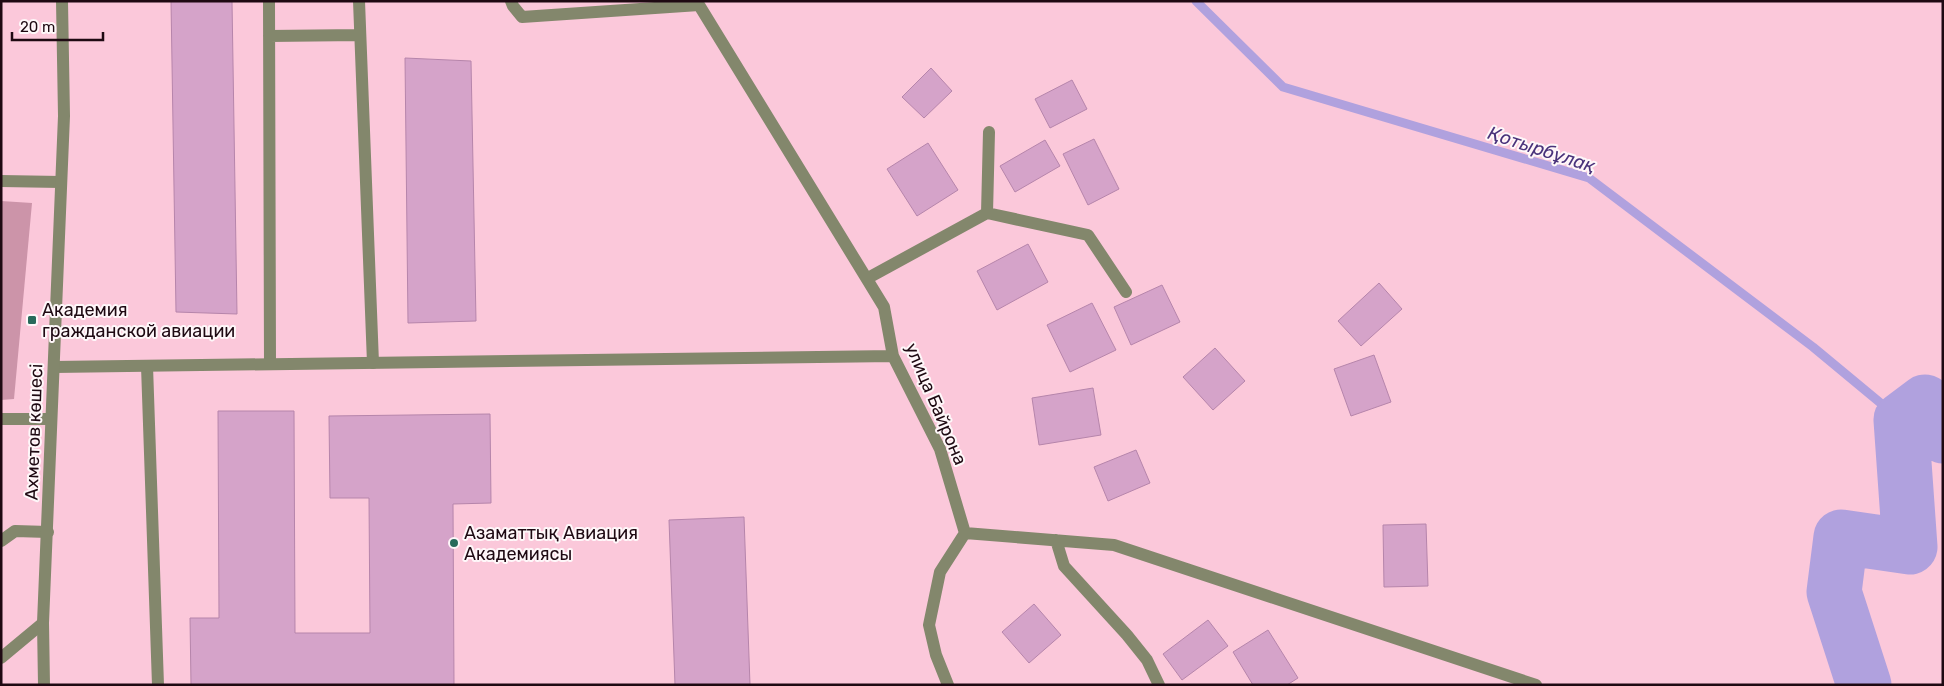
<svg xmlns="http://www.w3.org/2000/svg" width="1944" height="686" font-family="Rubik,sans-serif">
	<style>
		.green { fill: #cc94a9 }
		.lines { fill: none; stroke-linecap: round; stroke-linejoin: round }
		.stream { stroke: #b0a1de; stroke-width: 9 }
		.river { stroke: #b0a1de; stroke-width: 55 }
		.building { fill: #d5a3c9; stroke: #b685ab }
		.service { stroke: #83876c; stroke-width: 12 }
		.minor { stroke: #83876c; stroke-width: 12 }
		.tertiary { stroke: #83876c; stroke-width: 12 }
		.poi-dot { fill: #286a5b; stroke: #fef7f9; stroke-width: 2 }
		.labels { text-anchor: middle; stroke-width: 4; stroke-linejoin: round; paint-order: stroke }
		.poi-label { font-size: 18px; fill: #1e0912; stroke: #fef7f9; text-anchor: start }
		.street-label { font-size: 18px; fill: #1e0912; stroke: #fef7f9 }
		.water-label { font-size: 19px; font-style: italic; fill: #4a337b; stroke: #fef7f9 }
	</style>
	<rect width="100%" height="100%" fill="#fbc8da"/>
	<!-- green -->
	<path class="green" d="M1 201 32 203 14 399 1 400Z"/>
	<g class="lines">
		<!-- stream -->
		<path class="stream" d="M1196 1 1283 87 1589 178 1813 347 1901 420"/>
		<!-- river -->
		<path class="river" d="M1864 685 1834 592 1841 537 1910 547 1901 420 1925 402 1943 436"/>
	</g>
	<!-- building -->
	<path class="building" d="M171 1H232L237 314 176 312Z
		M405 58 471 61 476 321 408 323Z
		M931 68 952 91 924 118 902 97Z
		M1072 80 1087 109 1050 128 1035 99Z
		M1094 139 1119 189 1088 205 1063 154Z
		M1045 140 1060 166 1015 192 1000 166Z
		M928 143 958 190 917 216 887 169Z
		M1028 244 1048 282 997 310 977 271Z
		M1379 283 1402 309 1361 346 1338 321Z
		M1162 285 1180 322 1131 345 1114 307Z
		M1092 303 1116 350 1070 372 1047 325Z
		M1215 348 1245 381 1213 410 1183 377Z
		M1374 355 1391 402 1351 416 1334 369Z
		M1093 388 1101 435 1039 445 1032 398Z
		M218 411H294L295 633H370L369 498H330L329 416 490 414 491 503 453 504 454 685H191L190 618H219Z
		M1136 450 1150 483 1108 501 1094 467Z
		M744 517 750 685H675L669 520Z
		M1426 524 1428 586 1384 587 1383 525Z
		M1034 604 1061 635 1029 663 1002 632Z
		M1208 620 1228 646 1182 680 1163 654Z
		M1268 630 1298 678 1287 685H1253L1233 652Z"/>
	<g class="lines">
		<!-- service -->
		<path class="service" d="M269 1 270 364
			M359 1 373 363
			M269 36 360 35
			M1 181 61 182
			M147 366 158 685
			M1 419H50
			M1 541 15 531 48 532
			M1 658 43 623"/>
		<!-- minor -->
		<path class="minor" d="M511 1 513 6 522 17 699 5
			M695 1 699 5 884 307 893 356 940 449 965 533 940 572 929 625 936 655 948 685
			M987 213 989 132
			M868 278 987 213 1088 235 1126 292
			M54 367 893 356
			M965 533 1114 545 1536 685
			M1056 540 1064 566 1127 635 1147 660 1159 685"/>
		<!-- tertiary -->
		<path class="tertiary" d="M44 685 43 623 64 116 62 1"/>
	</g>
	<!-- markers -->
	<g class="poi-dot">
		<rect x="27" y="315" width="10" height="10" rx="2.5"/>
		<circle cx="454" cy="543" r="5"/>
	</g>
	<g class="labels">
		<!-- poi labels -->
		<g class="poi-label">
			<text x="42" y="316">Академия<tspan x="42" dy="21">гражданской авиации</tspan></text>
			<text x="464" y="539">Азаматтық Авиация<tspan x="464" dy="21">Академиясы</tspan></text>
		</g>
		<!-- street labels -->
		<g class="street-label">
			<text transform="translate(936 404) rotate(67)" y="6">улица Байрона</text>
			<text transform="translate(34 432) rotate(-88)" y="6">Ахметов көшесі</text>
		</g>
		<!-- water labels -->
		<g class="water-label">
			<text transform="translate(1542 149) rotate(18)" y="7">Қотырбұлақ</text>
		</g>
	</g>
	<!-- border -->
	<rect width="1944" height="686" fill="none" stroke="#1e0912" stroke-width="5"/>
	<!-- scale -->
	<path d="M12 32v8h91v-8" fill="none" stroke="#1e0912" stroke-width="2.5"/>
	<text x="20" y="32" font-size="15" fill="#1e0912" stroke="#fef7f9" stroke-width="4" paint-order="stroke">20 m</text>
</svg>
